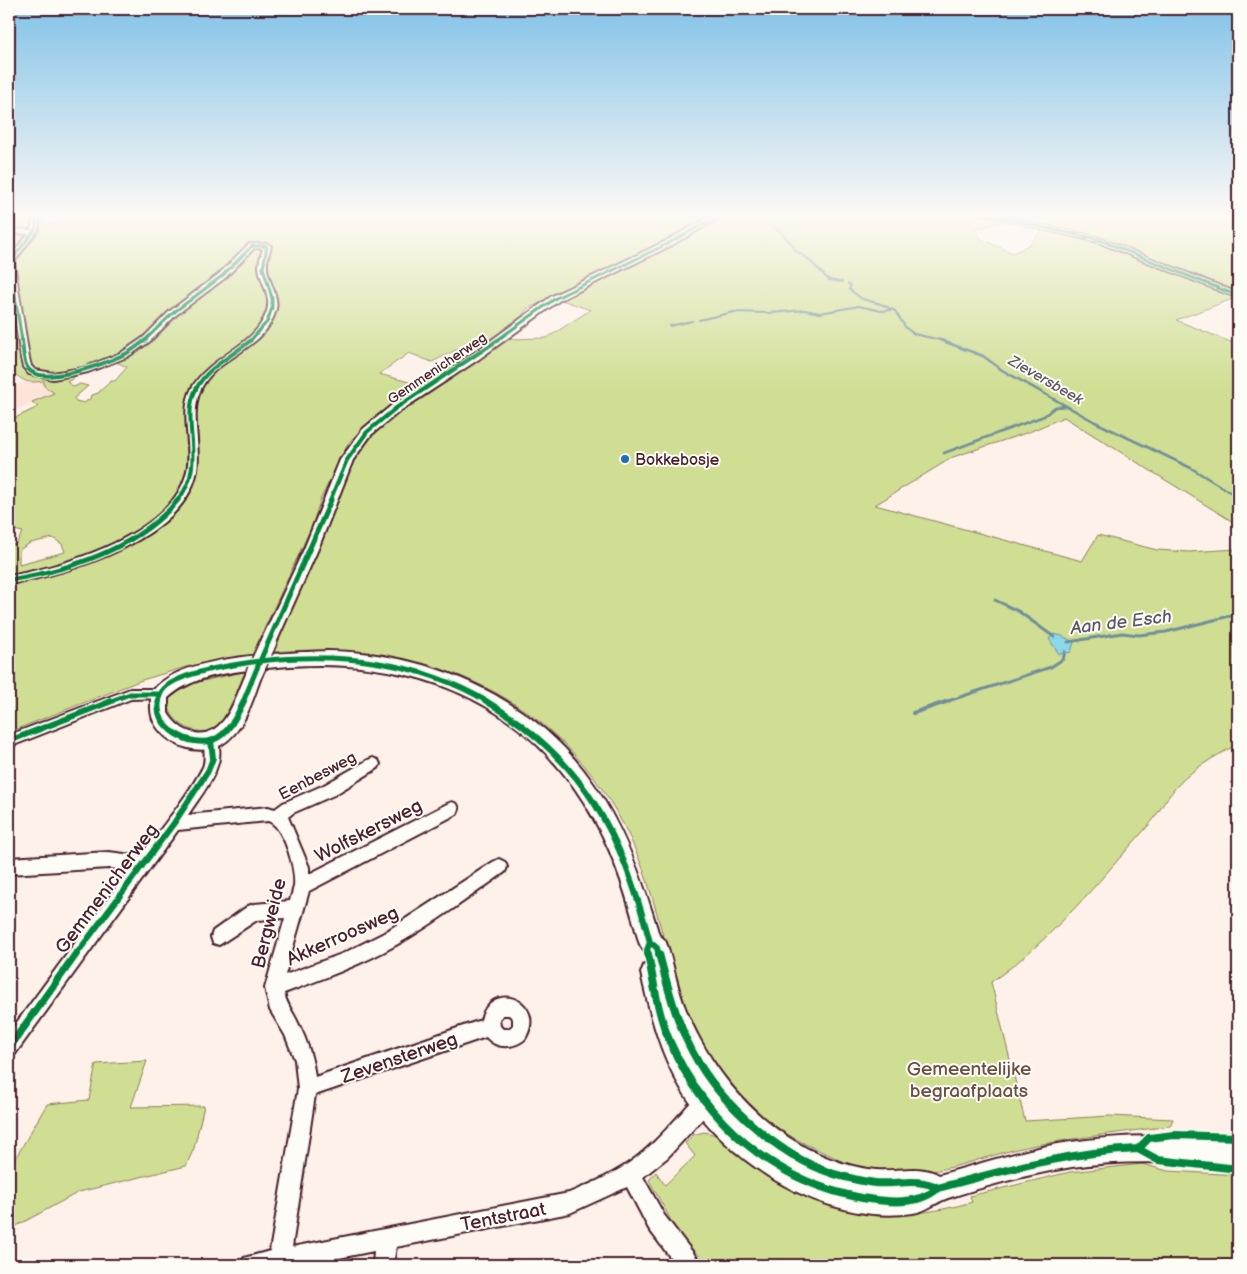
<svg xmlns="http://www.w3.org/2000/svg" width="1247" height="1274" font-family="'Balsamiq Sans',sans-serif">
	<style>
		.built { fill: #fde4d8 }
		.green { fill: #cfde92; stroke: #8c7e5e; fill-rule: evenodd }
		.water { fill: #8ad8e8; stroke: #708e9c }
		.lines { fill: none; stroke-linecap: round; stroke-linejoin: round }
		.stream-far3 { stroke: #708e9c; stroke-width: 2 }
		.stream-far2 { stroke: #708e9c; stroke-width: 2.5 }
		.stream-far1 { stroke: #708e9c; stroke-width: 3 }
		.stream { stroke: #708e9c; stroke-width: 4 }
		.minor-casing { stroke: #4a1f2b; stroke-width: 4 }
		.secondary-casing { stroke: #4a1f2b; stroke-width: 4 }
		.minor { fill: #fdfcf7; fill-rule: evenodd }
		.secondary { fill: #fdfcf7; fill-rule: evenodd }
		.secondary-bridge-casing { stroke: #4a1f2b; stroke-width: 19; stroke-linecap: butt }
		.secondary-bridge { stroke: #fdfcf7; stroke-width: 16 }
		.cycleway-far4-casing { stroke: #fdfcf7; stroke-width: 5 }
		.cycleway-far3-casing { stroke: #fdfcf7; stroke-width: 6 }
		.cycleway-far2-casing { stroke: #fdfcf7; stroke-width: 8 }
		.cycleway-far1-casing { stroke: #fdfcf7; stroke-width: 9 }
		.cycleway-casing { stroke: #fdfcf7; stroke-width: 11 }
		.cycleway-far4 { stroke: #00873e; stroke-width: 3 }
		.cycleway-far3 { stroke: #00873e; stroke-width: 4 }
		.cycleway-far2 { stroke: #00873e; stroke-width: 5 }
		.cycleway-far1 { stroke: #00873e; stroke-width: 6 }
		.cycleway { stroke: #00873e; stroke-width: 8 }
		.poi-dot { fill: #1f6fb2; stroke: #fdfcf7; stroke-width: 2 }
		.labels { text-anchor: middle; stroke-width: 4; stroke-linejoin: round; paint-order: stroke }
		.far-street-label { font-size: 14px; fill: #4a1f2b; stroke: #fdfcf7 }
		.far-water-label { font-size: 15px; font-style: italic; fill: #5d5664; stroke: #fdfcf7 }
		.poi-label { font-size: 16px; fill: #4a1f2b; stroke: #fdfcf7; text-anchor: start }
		.street-label { font-size: 16px; fill: #4a1f2b; stroke: #fdfcf7 }
		.water-label { font-size: 18px; font-style: italic; fill: #5d5664; stroke: #fdfcf7 }
		.near-street-label { font-size: 19px; fill: #4a1f2b; stroke: #fdfcf7 }
		.near-park-label { font-size: 19px; fill: #6b4f45; stroke: #fdfcf7 }
	</style>
	<rect width="100%" height="100%" fill="#fdf1e9"/>
	<filter id="ink" filterUnits="userSpaceOnUse"><feTurbulence type="fractalNoise" baseFrequency=".02" numOctaves="2"/><feDisplacementMap in="SourceGraphic" scale="10" xChannelSelector="R" yChannelSelector="G"/><feConvolveMatrix kernelMatrix="1 2 1 2 8 2 1 2 1" color-interpolation-filters="sRGB"/></filter>
	<g filter="url(#ink)">
		<!-- built -->
		<path class="built" d="M44 381V386L55 393 9 413V388L24 382 32 383Z"/>
		<!-- green -->
		<path class="green" d="M9 214H40L45 225 97 214H713L654 247 527 309 521 318 482 347 466 345 432 362 409 353 379 374 424 386 375 416 349 442 321 498 312 526 252 655 186 667 142 680 9 732V545L16 544 23 532 9 529V413L15 418 38 407 32 402 54 393 44 386V381C22 384 26 380 9 371V249L13 248 9 236ZM116 362 127 367 115 381H111L98 393 90 396 91 398 84 403 76 401 74 398 88 386 80 384 74 387 67 382 74 378 73 377ZM53 538 62 544 65 552 19 564V550L30 543Z
			M727 214H978L1003 221 976 230 981 239 1013 253 1030 244 1044 228 1105 244 1238 297 1176 320 1238 345V525L1064 417 1029 432 953 457 875 505 1082 561 1098 535 1157 550 1189 552 1238 549V744C1212 758 1186 772 1169 796 1161 806 1156 818 1147 827 1098 882 1052 940 991 982L1025 1121 1110 1116 1173 1119 1170 1126C1126 1132 1080 1137 1036 1145 1008 1150 983 1159 956 1166 925 1175 882 1176 851 1167 845 1166 841 1161 836 1158 812 1147 789 1138 769 1121 759 1113 746 1105 737 1095 676 1034 671 946 643 869 582 705 440 638 272 652L353 461 371 437 404 408 509 339 547 338 590 310 562 300Z
			M1033 214H1238V295L1100 238 1015 221 1024 215Z
			M247 671C240 688 233 714 218 726 198 743 159 717 171 695L185 685Z
			M147 1061 131 1107 204 1106 194 1148 186 1166 79 1192 9 1230V1169L47 1104 89 1100 96 1064Z
			M704 1132C727 1135 738 1156 756 1168 825 1216 892 1225 972 1202L970 1196 1070 1172 1142 1164 1168 1171 1238 1175V1265H1093L1088 1258 1079 1265H710L681 1239 649 1180 656 1172 665 1185 695 1156 685 1143 693 1135Z"/>
		<!-- water -->
		<path class="water" d="M1054 634 1062 636 1074 642 1071 652 1059 654 1049 639Z"/>
		<g class="lines">
			<!-- stream-far3 -->
			<path class="stream-far3" d="M769 214 773 219V225L793 245 795 250 809 260 829 280 842 282
				M848 284 851 286 849 289 862 299 881 304 895 311 906 328 914 334 945 341
				M699 320 734 312 768 313 805 310 820 313 859 306 881 311 892 310
				M670 326 692 321"/>
			<!-- stream-far2 -->
			<path class="stream-far2" d="M940 340 983 356 1002 370 1095 422 1191 468 1238 497
				M944 453 1044 416 1055 407 1066 406"/>
			<!-- stream-far1 -->
			<path class="stream-far1" d="M995 600 1018 611 1054 637
				M1068 642 1122 633 1139 635 1166 632 1238 614
				M945 702 1051 667 1063 659 1065 652"/>
			<!-- stream -->
			<path class="stream" d="M913 713 949 701"/>
			<defs>
				<path id="minor" d="M32 214H38L39 228 14 262 29 358 31 366 35 370 53 373 83 368 121 353 143 338 170 311 219 274 249 244H267L271 246C269 253 266 261 267 268 268 282 279 295 276 309 266 351 215 355 200 391 190 415 201 445 197 470 186 539 68 574 9 584V576C64 566 173 535 187 471 193 445 179 413 192 388 210 355 255 348 267 311 272 295 260 282 259 267 259 260 262 254 263 248H254L225 278 176 315 149 342 127 357 88 372 53 379 29 374 23 367 21 358 9 278V257L29 234 9 233V229L31 230 33 221Z
					M979 214H991L1099 238 1238 293V298L1095 241Z
					M130 689H160L165 690 167 694 165 698 131 699 9 747V735Z
					M211 735 216 737C229 764 202 793 188 815L268 807 275 809 283 803 324 785 368 760 373 758 378 760 380 764 378 768 334 795 293 813 288 817 309 867V874L447 804 452 802 457 804 459 809 457 814 309 891 285 975 344 953 384 933 493 862 499 859 505 862 507 867 505 872C469 897 434 924 396 945 361 965 322 979 284 993 287 1006 294 1013 299 1025 307 1041 313 1059 315 1077L481 1020C491 978 548 1001 525 1039 513 1049 496 1049 486 1037L315 1095 292 1247 569 1193C593 1183 617 1173 637 1157 661 1138 680 1114 701 1091L708 1089 715 1091 717 1098 715 1105 668 1157 643 1177 664 1215 697 1258 700 1265H676L649 1229 627 1187 570 1213 396 1247 393 1265H373L374 1251 304 1265H241L244 1258 270 1251 298 1089 295 1060 285 1035 270 1010 265 988 285 918 257 920 219 945 213 943 211 937 213 931 248 906 254 904 290 901C291 896 293 891 294 886 296 870 284 826 268 821L178 830 15 1054 9 1057V1033L129 870 109 868 9 874V858L109 852 140 856C160 830 188 796 203 767 207 757 202 746 206 737ZM503 1015H509L513 1019V1025L509 1029H503L500 1026 499 1019Z"/>
				<path id="secondary" d="M715 214H726L670 246 560 300 479 359 400 411 371 435 353 460 318 549 276 643 274 648 268 649 262 648 260 643 304 549 340 460 363 429 392 405 471 355 552 296 664 242Z
					M327 651C430 652 536 698 595 786 625 831 644 883 659 935L665 940 668 948C674 968 678 991 686 1010 714 1079 770 1140 842 1163 852 1166 865 1169 876 1170 897 1172 920 1164 939 1175 975 1165 1011 1154 1047 1146 1110 1134 1175 1134 1238 1140V1166C1183 1163 1128 1159 1072 1167 1030 1174 988 1185 948 1198 936 1202 927 1211 913 1213 826 1226 726 1163 682 1090 660 1054 650 1014 641 973L644 965 650 963C648 954 642 950 639 942 628 900 616 859 595 821 525 692 397 651 259 669L262 674C253 698 245 731 221 745 195 760 149 738 151 706 151 701 150 695 153 691 178 655 285 653 327 651ZM248 670C237 691 227 739 195 733 183 731 174 723 168 713V698C190 678 219 674 248 670Z"/>
			</defs>
			<!-- minor casing -->
			<use href="#minor" class="minor-casing"/>
			<!-- secondary casing -->
			<use href="#secondary" class="secondary-casing"/>
			<!-- minor -->
			<use href="#minor" class="minor"/>
			<!-- secondary -->
			<use href="#secondary" class="secondary"/>
			<defs>
				<path id="secondary-bridge" d="M254 674 268 643"/>
			</defs>
			<!-- secondary-bridge casing -->
			<use href="#secondary-bridge" class="secondary-bridge-casing"/>
			<!-- secondary-bridge -->
			<use href="#secondary-bridge" class="secondary-bridge"/>
			<defs>
				<path id="cycleway-far4" d="M982 214 1097 239 1238 296
					M22 341 10 262 36 228 35 214
					M144 341 173 313 222 276 252 246H267L263 268 272 298V308L267 322 250 341
					M496 341 556 298 667 244 722 214"/>
				<path id="cycleway-far3" d="M22 340C23 348 23 360 27 367 39 389 106 363 123 355 131 352 138 345 146 340
					M177 501C209 464 179 422 196 389 208 366 233 356 251 340
					M330 501 347 460 367 432 396 408 498 340"/>
				<path id="cycleway-far2" d="M9 580C70 570 137 549 178 500
					M260 661 331 500
					M260 661C338 652 420 661 488 702
					M108 702 130 694H160
					M158 702C159 699 160 694 162 691 175 672 238 664 260 661
					M243 702 260 661"/>
				<path id="cycleway-far1" d="M159 701C153 728 191 748 213 740 229 734 237 715 244 701
					M486 701C585 761 621 833 650 942L657 948 659 956
					M9 741 112 701
					M75 956 174 823 208 771 213 758 211 741
					M648 956 647 950 650 942"/>
				<path id="cycleway" d="M648 954C654 984 658 1015 670 1042 706 1123 775 1182 862 1198 887 1202 918 1206 938 1188 1004 1170 1069 1152 1138 1149L1149 1138 1174 1135 1238 1137
					M659 954C668 988 676 1020 692 1051 720 1105 786 1163 845 1177 854 1179 865 1182 875 1183 896 1185 918 1177 938 1188
					M9 1048 76 954
					M1138 1149 1158 1160 1238 1169"/>
			</defs>
			<!-- cycleway-far4 casing -->
			<use href="#cycleway-far4" class="cycleway-far4-casing"/>
			<!-- cycleway-far3 casing -->
			<use href="#cycleway-far3" class="cycleway-far3-casing"/>
			<!-- cycleway-far2 casing -->
			<use href="#cycleway-far2" class="cycleway-far2-casing"/>
			<!-- cycleway-far1 casing -->
			<use href="#cycleway-far1" class="cycleway-far1-casing"/>
			<!-- cycleway casing -->
			<use href="#cycleway" class="cycleway-casing"/>
			<!-- cycleway-far4 -->
			<use href="#cycleway-far4" class="cycleway-far4"/>
			<!-- cycleway-far3 -->
			<use href="#cycleway-far3" class="cycleway-far3"/>
			<!-- cycleway-far2 -->
			<use href="#cycleway-far2" class="cycleway-far2"/>
			<!-- cycleway-far1 -->
			<use href="#cycleway-far1" class="cycleway-far1"/>
			<!-- cycleway -->
			<use href="#cycleway" class="cycleway"/>
		</g>
	</g>
	<!-- sky -->
	<linearGradient id="sky" x2="0" y2="1"><stop stop-color="#82c2e8"/><stop offset="0.55" stop-color="#fef9f5"/><stop offset="1" stop-color="#fef9f5" stop-opacity="0"/></linearGradient>
	<rect width="1247" height="392" fill="url(#sky)"/>
	<!-- markers -->
	<circle class="poi-dot" cx="625" cy="459" r="5"/>
	<g class="labels">
		<!-- far-street labels -->
		<g class="far-street-label">
			<text transform="translate(437 368) rotate(-34)" y="5">Gemmenicherweg</text>
		</g>
		<!-- far-water labels -->
		<g class="far-water-label">
			<text transform="translate(1046 380) rotate(30)" y="5">Zieversbeek</text>
		</g>
		<!-- poi labels -->
		<g class="poi-label">
			<text x="635" y="465">Bokkebosje</text>
		</g>
		<!-- street labels -->
		<g class="street-label">
			<text transform="translate(317 775) rotate(-28)" y="6">Eenbesweg</text>
		</g>
		<!-- water labels -->
		<g class="water-label">
			<text transform="translate(1121 622) rotate(-7)" y="6">Aan de Esch</text>
		</g>
		<!-- near-street labels -->
		<g class="near-street-label">
			<text transform="translate(368 830) rotate(-27)" y="7">Wolfskersweg</text>
			<text transform="translate(106 888) rotate(-53)" y="7">Gemmenicherweg</text>
			<text transform="translate(268 923) rotate(-76)" y="7">Bergweide</text>
			<text transform="translate(342 935) rotate(-24)" y="7">Akkerroosweg</text>
			<text transform="translate(399 1057) rotate(-19)" y="7">Zevensterweg</text>
			<text transform="translate(503 1216) rotate(-11)" y="7">Tentstraat</text>
		</g>
		<!-- near-park labels -->
		<g class="near-park-label">
			<text x="969" y="1075">Gemeentelijke<tspan x="969" dy="22">begraafplaats</tspan></text>
		</g>
	</g>
	<!-- margin -->
	<rect width="1247" height="1274" fill="none" stroke="#fdfcf7" stroke-width="30"/>
	<rect x="15" y="15" width="1217" height="1244" fill="none" stroke="#4a1f2b" stroke-width="2" filter="url(#ink)"/>
</svg>
